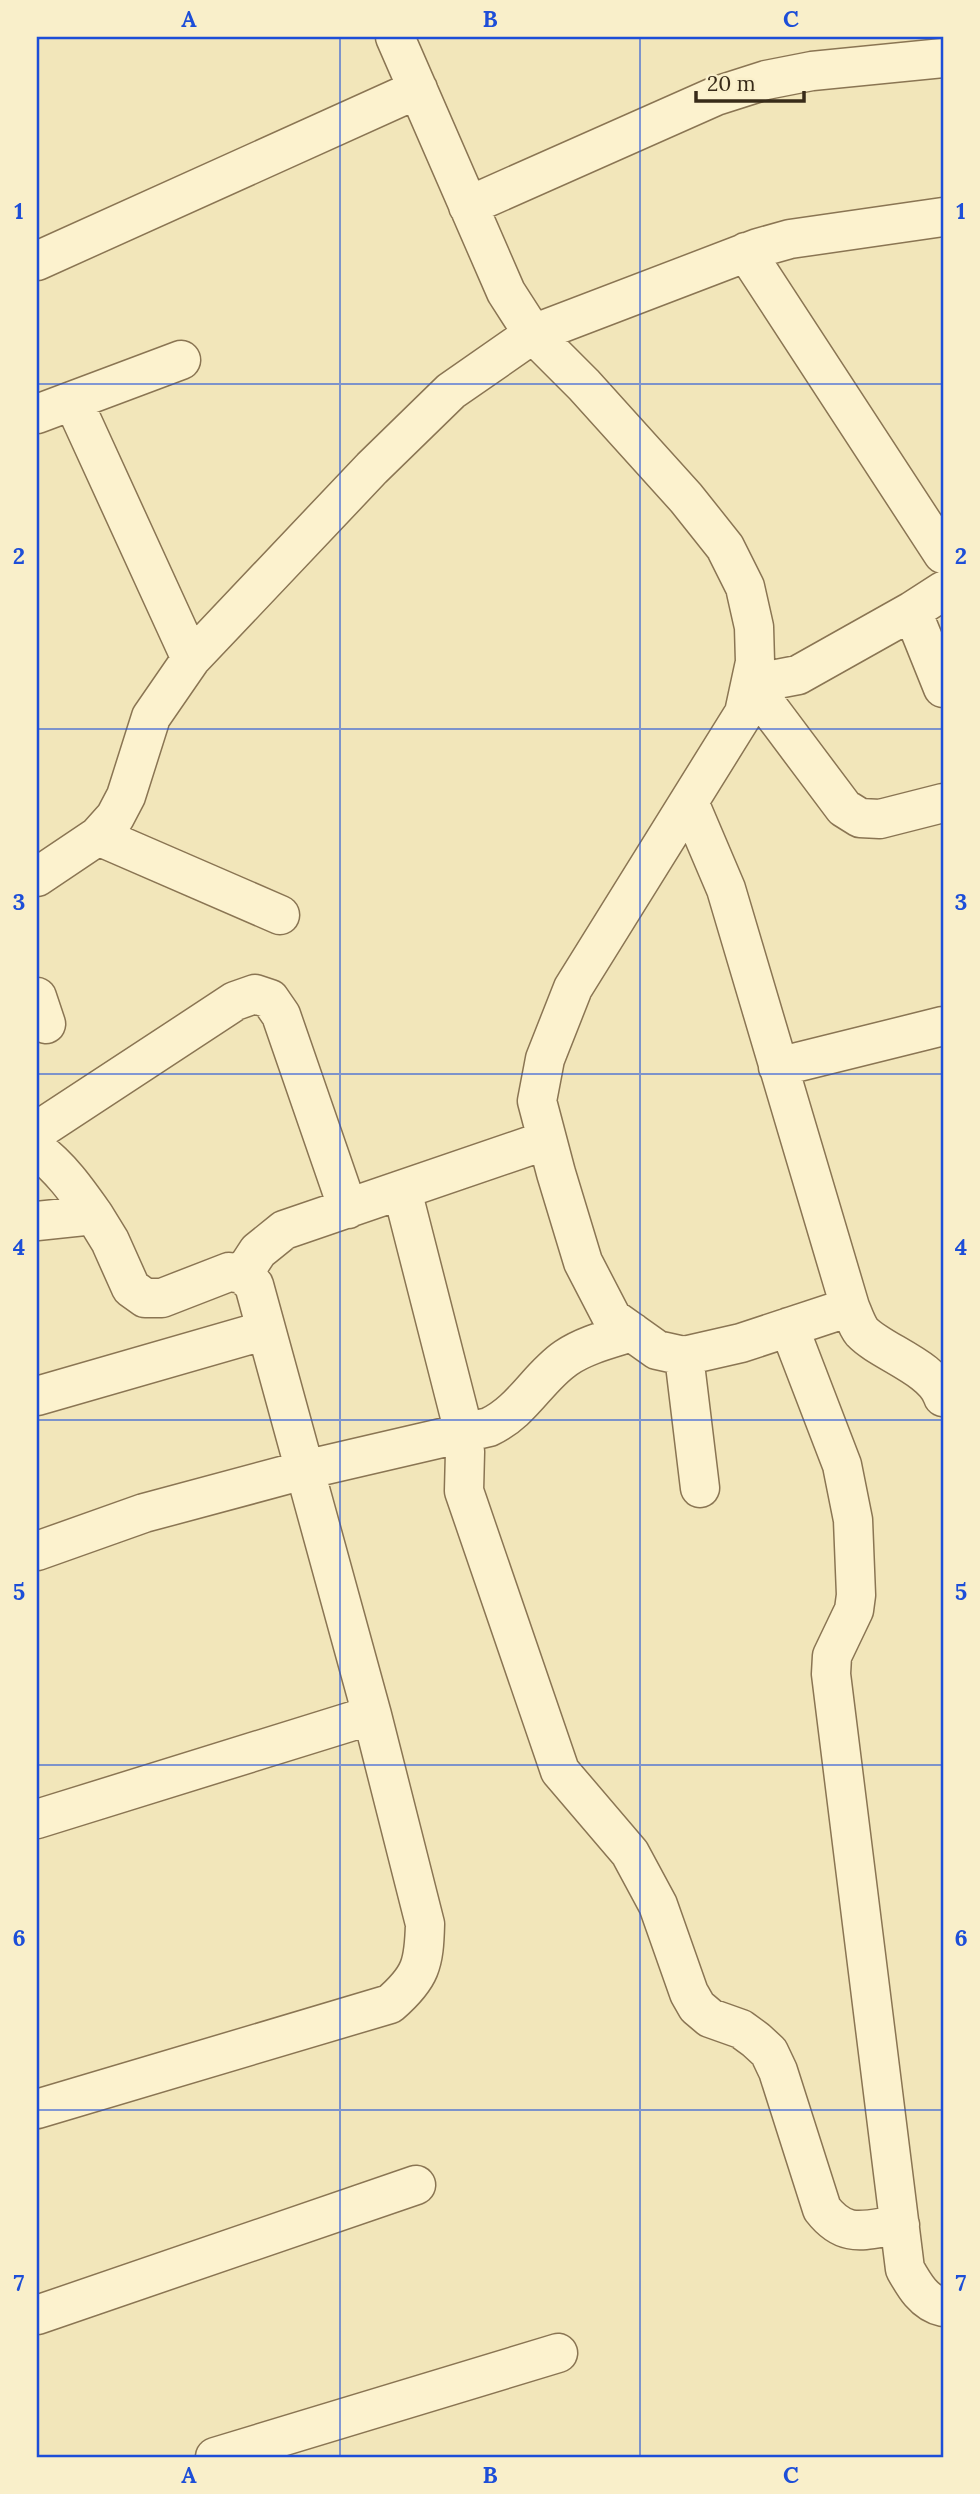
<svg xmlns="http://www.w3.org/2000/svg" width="980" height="2494" font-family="Lora,serif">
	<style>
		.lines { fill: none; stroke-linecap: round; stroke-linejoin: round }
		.street-casing { stroke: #8a7553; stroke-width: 41 }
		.street { stroke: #fcf2ce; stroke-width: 38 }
		.grid { fill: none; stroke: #1d4ed8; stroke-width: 2; stroke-opacity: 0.55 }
		.neatline { fill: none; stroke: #1d4ed8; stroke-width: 2.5 }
		.grid-label { font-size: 23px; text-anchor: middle; font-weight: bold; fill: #1d4ed8 }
	</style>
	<rect width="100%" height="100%" fill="#f2e6ba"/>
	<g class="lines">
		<defs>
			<path id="street" d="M395 37 506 292 533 334 584 385 686 498 725 547 745 587 754 627 755 662 744 713 573 988 545 1059 537 1101 556 1173 583 1262 612 1318 657 1350 684 1356 741 1343 850 1307
				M468 206 716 96 766 80 812 71 943 58
				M746 252 943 554
				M37 261 418 89
				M73 401 191 659
				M37 414 181 360
				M943 591 912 611 943 688
				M912 611 798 675 751 684 844 808 860 818 880 819 943 803
				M689 802 726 889 850 1307C853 1314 857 1326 862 1332 881 1352 934 1368 943 1397
				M98 836 280 915
				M37 877 98 836 115 817 126 796 151 717 191 659 372 468 451 391 533 334 758 248 790 239 943 217
				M37 997 46 1024
				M778 1067 943 1026
				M37 1131 235 1001 255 994 270 999 281 1015 348 1209
				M37 1150C61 1168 77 1191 94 1215
				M402 1190 461 1421 465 1452 464 1491 560 1771 630 1853 658 1905 689 1993 697 2007 710 2018 741 2029 756 2040 769 2052 778 2071 822 2209C846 2240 865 2229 900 2225
				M37 1221 94 1215 110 1241 131 1288 145 1298H162L229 1272 243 1274 254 1285 372 1715 425 1924C424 1964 421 1977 390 2004L37 2109
				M243 1274 258 1251 284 1230 547 1140
				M789 1327 842 1465 853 1520 856 1595 854 1610 832 1656 831 1674 905 2269C914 2285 924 2303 943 2307
				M684 1356 700 1488
				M37 1396 266 1330
				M37 1551 144 1513 304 1470 489 1427C522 1412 538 1377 566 1358 585 1345 610 1339 632 1332
				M37 1819 372 1715
				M37 2315 416 2185
				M215 2457 558 2353"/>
		</defs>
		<!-- street casing -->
		<use href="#street" class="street-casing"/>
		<!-- street -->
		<use href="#street" class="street"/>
	</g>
	<!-- grid -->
	<path class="grid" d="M340 37V2457M640 37V2457M37 384H943M37 729H943M37 1074H943M37 1420H943M37 1765H943M37 2110H943"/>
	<!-- border -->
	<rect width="980" height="2494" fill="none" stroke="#f9efca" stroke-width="77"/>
	<!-- scale -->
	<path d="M696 91v10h108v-10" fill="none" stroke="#382b19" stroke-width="3.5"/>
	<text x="707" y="91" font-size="21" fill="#382b19" stroke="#f9efca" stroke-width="5" paint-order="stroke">20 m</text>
	<rect x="38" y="38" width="904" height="2418" class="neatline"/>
	<g class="grid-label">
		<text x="189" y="27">A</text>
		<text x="490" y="27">B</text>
		<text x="791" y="27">C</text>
		<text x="19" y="219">1</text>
		<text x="961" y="219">1</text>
		<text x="19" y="564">2</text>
		<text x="961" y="564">2</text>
		<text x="19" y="910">3</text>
		<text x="961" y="910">3</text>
		<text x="19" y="1255">4</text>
		<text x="961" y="1255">4</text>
		<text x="19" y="1600">5</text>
		<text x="961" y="1600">5</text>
		<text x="19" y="1946">6</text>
		<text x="961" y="1946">6</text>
		<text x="19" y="2291">7</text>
		<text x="961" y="2291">7</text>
		<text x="189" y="2483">A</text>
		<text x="490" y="2483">B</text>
		<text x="791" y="2483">C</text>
	</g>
</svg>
